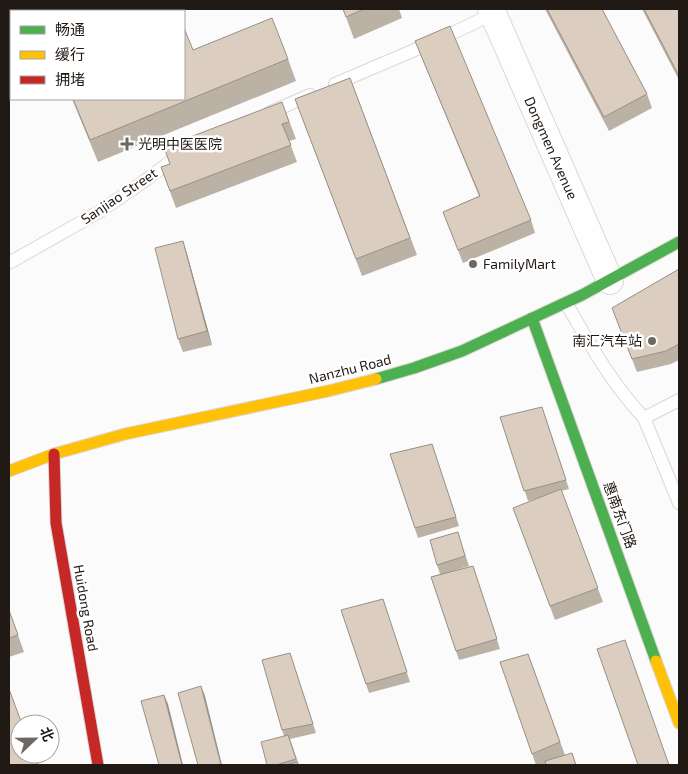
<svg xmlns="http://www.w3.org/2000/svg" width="688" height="774" font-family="'Exo 2','Noto Sans SC',sans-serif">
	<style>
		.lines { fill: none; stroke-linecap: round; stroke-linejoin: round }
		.lane-casing { stroke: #dcd7d4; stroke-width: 14 }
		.street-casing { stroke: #dcd7d4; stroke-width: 28 }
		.fast-casing { stroke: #dcd7d4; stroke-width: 13 }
		.slow-casing { stroke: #dcd7d4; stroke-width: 13 }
		.jam-casing { stroke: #dcd7d4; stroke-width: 13 }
		.lane { stroke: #fefefe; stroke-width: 12 }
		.street { stroke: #fefefe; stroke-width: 26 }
		.fast { stroke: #4caf50; stroke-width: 11 }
		.slow { stroke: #ffc107; stroke-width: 11 }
		.jam { stroke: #c62828; stroke-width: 11 }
		.wall { fill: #bcb1a5 }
		.shaded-wall { fill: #999086 }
		.building { fill: #dbcec0; stroke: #999086 }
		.poi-dot { fill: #6d6864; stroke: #fff; stroke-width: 2 }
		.labels { text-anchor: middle; stroke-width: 5; stroke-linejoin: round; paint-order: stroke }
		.poi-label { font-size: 14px; fill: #211913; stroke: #fff; text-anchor: start }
		.street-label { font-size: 14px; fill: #211913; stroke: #fff }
	</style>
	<rect width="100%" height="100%" fill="#fbfbfb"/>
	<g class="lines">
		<defs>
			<path id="lane" d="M335 84 438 40 495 13
				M269 113 310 95
				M9 263 99 212 143 182 182 153
				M566 303C589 343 612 384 644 418L679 400
				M644 418 679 503"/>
			<path id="street" d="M491 9 610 281"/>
			<path id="fast" d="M532 318 656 661
				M376 379 414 368 462 351 582 295 679 242"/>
			<path id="slow" d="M9 471 54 454 125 434 328 391 376 379
				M656 661 679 723"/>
			<path id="jam" d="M54 454 56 523 98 765"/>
		</defs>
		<!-- lane casing -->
		<use href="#lane" class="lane-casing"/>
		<!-- street casing -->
		<use href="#street" class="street-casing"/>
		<!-- fast casing -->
		<use href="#fast" class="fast-casing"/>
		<!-- slow casing -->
		<use href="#slow" class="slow-casing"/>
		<!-- jam casing -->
		<use href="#jam" class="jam-casing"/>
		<!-- lane -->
		<use href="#lane" class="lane"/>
		<!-- street -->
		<use href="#street" class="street"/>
		<!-- fast -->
		<use href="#fast" class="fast"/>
		<!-- slow -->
		<use href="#slow" class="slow"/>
		<!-- jam -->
		<use href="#jam" class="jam"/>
	</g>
	<!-- wall -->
	<path class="wall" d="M343 9H399L402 18 354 39Z
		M545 9H602L647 94 652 108 609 131Z
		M642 9H679V80Z
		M415 41 531 220 535 233 463 263 443 212 479 196Z
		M193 50 288 59 296 81 98 162 72 99H184Z
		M350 78 417 255 362 276 295 99Z
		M282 102 296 139 289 141 297 162 176 208 161 167 170 164 164 147Z
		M183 241 187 254 212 345 183 352 178 339Z
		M679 269V360L671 364 637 372 612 308Z
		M545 416 569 489 561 491 603 602 555 620 513 508 542 497 528 501 500 417Z
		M432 444 459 526 418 538 390 454Z
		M461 542 469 566 449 572 473 566 500 649 459 660 431 577 440 574 437 565Z
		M386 609 410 682 369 693 341 610Z
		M9 610 24 652 9 657Z
		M528 654 565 755 542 765H536L500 662Z
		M293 662 316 733 290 739 299 765H267L284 736 282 730Z"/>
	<!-- shaded-wall -->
	<path class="shaded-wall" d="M183 241 187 254 212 345 207 331Z
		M201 686 205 696 222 765H221Z
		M164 695 168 704 183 765H182Z"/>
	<!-- building -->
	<path class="building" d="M37 9H109L110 11H38Z
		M117 9H170L171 11H118Z
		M343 9H364L346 17Z
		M547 9H602L647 94 604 117Z
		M644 9H679V76Z
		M272 18 288 59 90 140 73 99H184V28L193 50Z
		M450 26 531 220 458 250 443 212 480 196 415 41Z
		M350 78 410 238 356 259 295 99Z
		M282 102 289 122 282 124 291 145 170 191 161 167 170 164 164 147Z
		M183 241 207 331 178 339 155 248Z
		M679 269V344L666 351 632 359 612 308Z
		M542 407 566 480 524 491 500 417Z
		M432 444 456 517 415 528 390 454Z
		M561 489 598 588 550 606 513 508Z
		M458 532 465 556 437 565 430 540Z
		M473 566 497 639 456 651 431 577Z
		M383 599 407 672 366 684 341 610Z
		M9 610 18 635 9 638Z
		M625 640 669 765H638L597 649Z
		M290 653 313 724 282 730 262 660Z
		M528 654 560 742 532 754 500 662Z
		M201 686 221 765H198L178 693Z
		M9 689 22 724H20V754H34L38 765H9Z
		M164 695 182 765H159L141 701Z
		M288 735 296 759 276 765H267L261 742Z
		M572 753 576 765H546L545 761Z
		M297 762 298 765H287Z"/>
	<!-- markers -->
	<g class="poi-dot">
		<path d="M124.5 136.5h5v5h5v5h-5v5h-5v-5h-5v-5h5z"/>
		<circle cx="473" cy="264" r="5"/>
		<circle cx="652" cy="341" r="5"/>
	</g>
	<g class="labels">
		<!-- poi labels -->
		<g class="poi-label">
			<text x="138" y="149">光明中医医院</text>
			<text x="483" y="269">FamilyMart</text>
			<text x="642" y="346" text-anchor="end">南汇汽车站</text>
		</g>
		<!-- street labels -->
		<g class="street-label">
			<text transform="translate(551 148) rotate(66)" y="5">Dongmen Avenue</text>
			<text transform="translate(119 196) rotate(-34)" y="5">Sanjiao Street</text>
			<text transform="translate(350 369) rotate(-14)" y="5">Nanzhu Road</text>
			<text transform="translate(620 515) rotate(70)" y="5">惠南东门路</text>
			<text transform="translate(86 608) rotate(80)" y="5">Huidong Road</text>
		</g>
	</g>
	<!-- border -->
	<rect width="688" height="774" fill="none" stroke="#211913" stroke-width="20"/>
	<!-- legend -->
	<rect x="10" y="10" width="175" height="90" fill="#ffffff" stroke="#a6a3a1"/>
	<rect x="20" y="26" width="25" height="8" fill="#4caf50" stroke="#a6a3a1"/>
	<text x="55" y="35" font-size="15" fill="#211913">畅通</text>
	<rect x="20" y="51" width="25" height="8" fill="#ffc107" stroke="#a6a3a1"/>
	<text x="55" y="60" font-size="15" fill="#211913">缓行</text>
	<rect x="20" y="76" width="25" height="8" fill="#c62828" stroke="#a6a3a1"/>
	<text x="55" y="85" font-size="15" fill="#211913">拥堵</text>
	<!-- north arrow -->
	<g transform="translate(35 739) rotate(68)"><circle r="24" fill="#ffffff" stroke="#a6a3a1"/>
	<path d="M0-4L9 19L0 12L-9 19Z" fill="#6d6864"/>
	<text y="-8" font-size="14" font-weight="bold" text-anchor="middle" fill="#211913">北</text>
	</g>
</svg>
